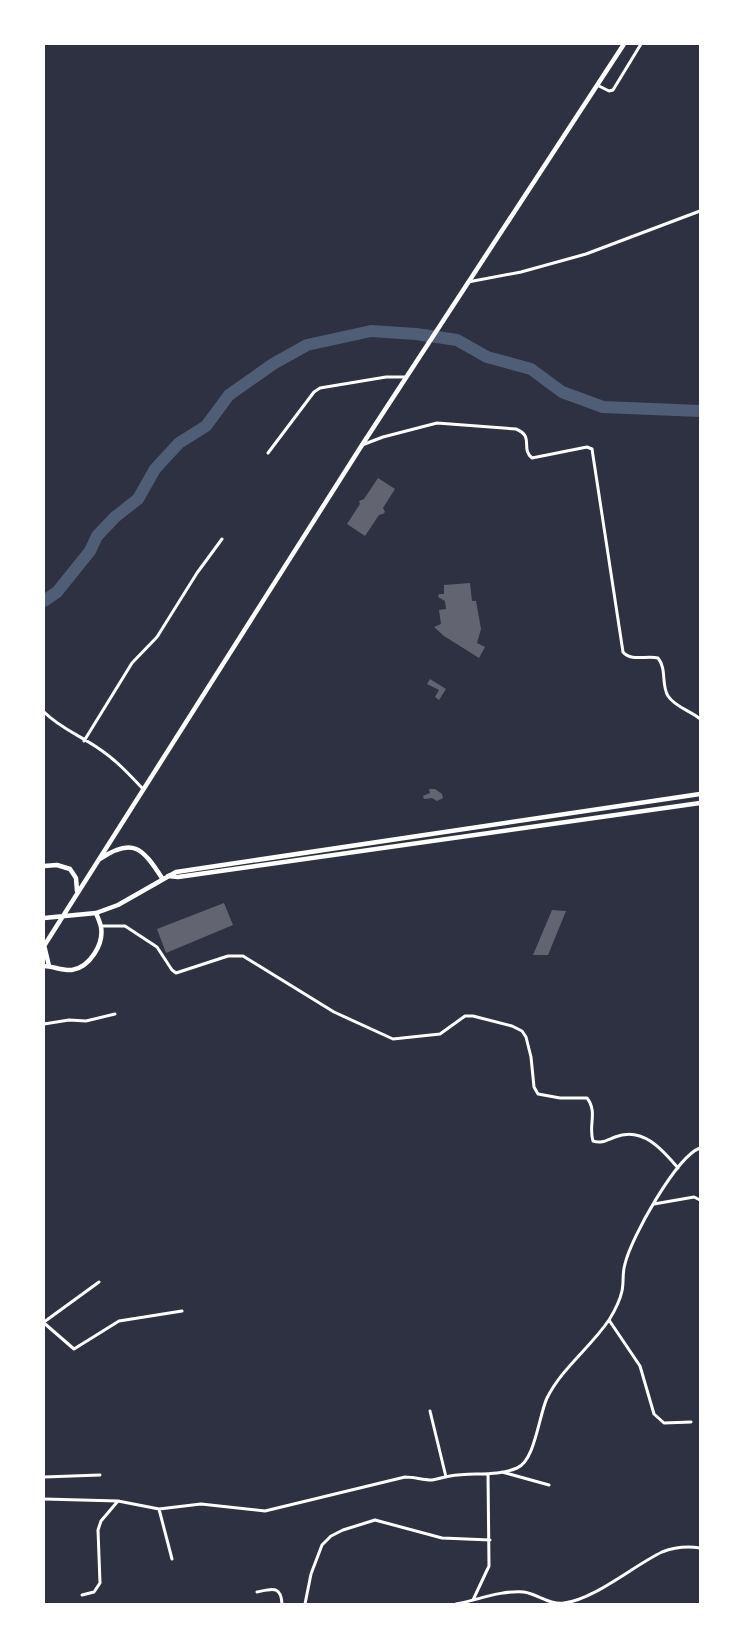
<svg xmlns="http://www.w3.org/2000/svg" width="744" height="1648" font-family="'Sofia Sans Condensed',sans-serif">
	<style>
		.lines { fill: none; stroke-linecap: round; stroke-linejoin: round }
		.river { stroke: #4f5d75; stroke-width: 12 }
		.building { fill: #626471 }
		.minor { stroke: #fff; stroke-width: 3 }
		.secondary { stroke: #fff; stroke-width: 4.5 }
	</style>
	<rect width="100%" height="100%" fill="#2d3142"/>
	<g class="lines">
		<!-- river -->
		<path class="river" d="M44 601 57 592 90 551 97 536 115 517 138 499 155 469 179 443 206 426 229 395 273 364 307 345 371 331 416 334 457 340 487 357 531 369 562 392 603 407 700 411"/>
	</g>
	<!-- building -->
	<path class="building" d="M378 478 395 489 383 508 385 512 383 514 379 515 365 536 347 524 360 504 359 501 364 499Z
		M470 583 472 601H476L481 629 477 643 485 647 479 658 444 636 434 627 441 624 439 610 446 609 445 601 438 597 439 594H444V585Z
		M430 679 446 689 439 700 435 697 439 690 427 684Z
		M429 789H435L442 794 443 798 437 801 432 798 424 799 423 796 430 793Z
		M224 903 233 925 166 953 157 929Z
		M552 910 566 911 548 955H533Z"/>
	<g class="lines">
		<!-- minor -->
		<path class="minor" d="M597 85 609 91 613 90 641 44
			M468 282 521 272 586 254 700 211
			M362 445 383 437 437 423 516 429C535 437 520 448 532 458L587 447 592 449 623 652C631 662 647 655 658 658 667 669 661 685 668 696 675 707 691 711 700 719
			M268 453 314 392 320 388 386 377H405
			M44 712C60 728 79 735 98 748 115 759 129 774 143 789
			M84 741 132 663 157 637 197 573 222 539
			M101 926H125L157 947 172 970 176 973 228 956H243L334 1012 393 1039 440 1034 465 1016H473L512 1026 522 1031 526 1037 531 1057 534 1087 538 1094 560 1098H587C598 1112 588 1126 593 1141 601 1144 607 1140 615 1137 642 1126 662 1149 678 1168
			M44 1024 69 1020 86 1021 115 1014
			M654 1204 694 1197 700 1200
			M609 1320 640 1366 654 1414 664 1423 691 1422
			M44 1322 99 1282
			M44 1323 74 1349 119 1321 182 1311
			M430 1411 446 1477
			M502 1472 549 1485
			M44 1477 100 1475
			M44 1499 118 1501 159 1509 201 1504 265 1511 405 1477C414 1477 423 1480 432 1480 438 1479 444 1477 450 1476 472 1472 496 1477 517 1468 535 1461 539 1415 547 1398 562 1368 590 1348 609 1320 614 1312 620 1300 622 1291 624 1282 622 1273 625 1264 631 1238 676 1157 700 1148
			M159 1509 172 1559
			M257 1592C272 1589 281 1585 282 1604
			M82 1595 94 1592 100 1583 98 1530 101 1521 118 1501
			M473 1600 489 1566 488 1474
			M305 1604 311 1574 322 1545 331 1536 343 1530 375 1520 442 1538 490 1540
			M456 1604C478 1600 501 1590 524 1592 537 1594 550 1605 564 1603 595 1599 633 1566 662 1552 675 1547 687 1546 700 1548"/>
		<!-- secondary -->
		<path class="secondary" d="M100 859C133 836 143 849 162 878
			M44 866 57 865 70 869 76 878 77 891
			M168 876 178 877 700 803
			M44 918 96 913 118 905 176 872 700 794
			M44 945 49 966
			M44 946 362 445 624 44
			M44 966C53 966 62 971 72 970 90 967 104 944 101 927 100 922 98 918 96 913"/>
	</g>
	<!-- border -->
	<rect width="744" height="1648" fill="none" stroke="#ffffff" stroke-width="90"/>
</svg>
